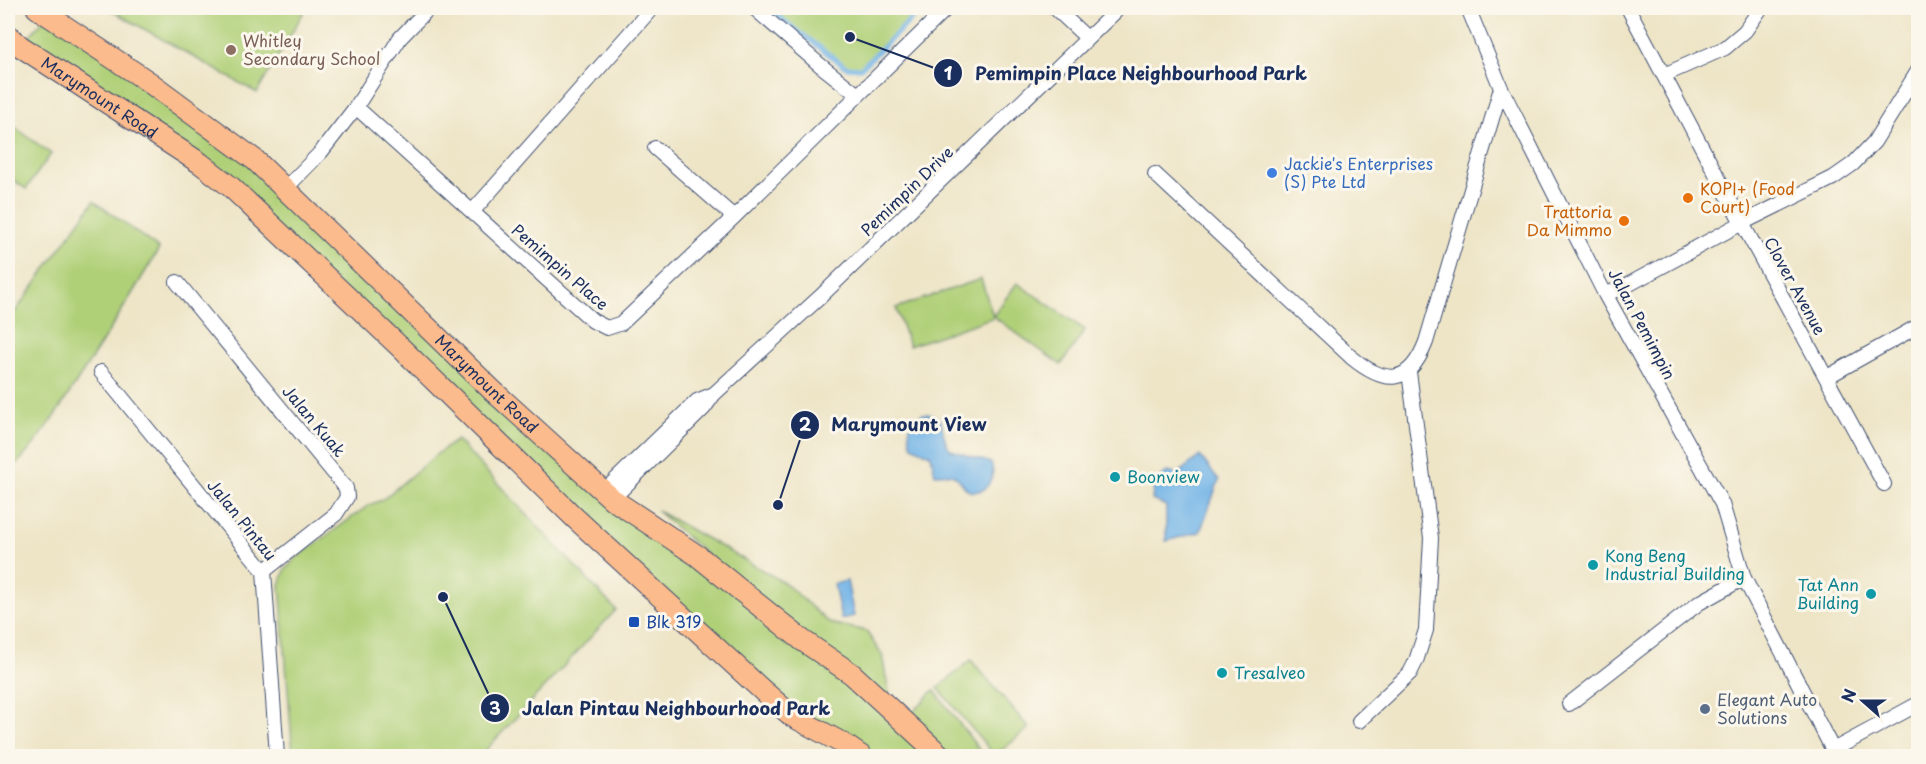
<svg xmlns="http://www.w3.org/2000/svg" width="1926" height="764" font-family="'Playpen Sans',sans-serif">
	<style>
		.green { fill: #b0d078; stroke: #66806b; stroke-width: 1.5 }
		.water { fill: #72b4e7; stroke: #4672a2; stroke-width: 1.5 }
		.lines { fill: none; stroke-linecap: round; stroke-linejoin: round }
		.stream { stroke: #72b4e7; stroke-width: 5 }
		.minor-casing { stroke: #3b4a6e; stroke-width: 16 }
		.primary-casing { stroke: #3b4a6e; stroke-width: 23 }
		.minor { stroke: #fff; stroke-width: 14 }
		.primary { stroke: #fbbb8c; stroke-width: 21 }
		.education-dot { fill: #8d6e63; stroke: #fbf7ec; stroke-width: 2 }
		.shop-dot { fill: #3f7fe0; stroke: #fbf7ec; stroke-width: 2 }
		.food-dot { fill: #e8710a; stroke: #fbf7ec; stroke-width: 2 }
		.culture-dot { fill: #0f9aa8; stroke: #fbf7ec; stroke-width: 2 }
		.transit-dot { fill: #1a4fb4; stroke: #fbf7ec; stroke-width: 2 }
		.service-dot { fill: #5c6f8a; stroke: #fbf7ec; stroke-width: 2 }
		.labels { text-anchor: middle; stroke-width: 6; stroke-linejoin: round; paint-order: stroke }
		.education-label { font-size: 16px; fill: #785e54; stroke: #fbf7ec; text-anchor: start }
		.street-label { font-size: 16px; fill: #1b2f5e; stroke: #fbf7ec }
		.shop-label { font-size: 16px; fill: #366cbe; stroke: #fbf7ec; text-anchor: start }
		.food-label { font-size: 16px; fill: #c56008; stroke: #fbf7ec; text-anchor: start }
		.culture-label { font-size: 16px; fill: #0d838f; stroke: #fbf7ec; text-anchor: start }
		.transit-label { font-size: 16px; fill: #164399; stroke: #fbf7ec; text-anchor: start }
		.service-label { font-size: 16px; fill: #4e5e75; stroke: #fbf7ec; text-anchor: start }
		.leader { fill: none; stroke: #1b2f5e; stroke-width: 2 }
		.callout-dot { fill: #1b2f5e; stroke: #fbf7ec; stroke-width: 2 }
		.mark-label { font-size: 18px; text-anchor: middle; font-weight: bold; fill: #fff }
		.callout-label { font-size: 18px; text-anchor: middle; font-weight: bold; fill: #1b2f5e; stroke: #fbf7ec; stroke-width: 6; stroke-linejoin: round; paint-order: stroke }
	</style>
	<rect width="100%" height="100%" fill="#fbf7ec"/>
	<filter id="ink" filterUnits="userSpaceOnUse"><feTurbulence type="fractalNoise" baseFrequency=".0167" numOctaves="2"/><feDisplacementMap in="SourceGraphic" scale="12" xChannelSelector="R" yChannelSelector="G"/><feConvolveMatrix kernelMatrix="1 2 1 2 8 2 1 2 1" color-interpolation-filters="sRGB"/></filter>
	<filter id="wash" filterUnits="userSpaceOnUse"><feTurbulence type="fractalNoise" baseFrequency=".008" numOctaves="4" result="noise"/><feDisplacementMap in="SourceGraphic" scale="24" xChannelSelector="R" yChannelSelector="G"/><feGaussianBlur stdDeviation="1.35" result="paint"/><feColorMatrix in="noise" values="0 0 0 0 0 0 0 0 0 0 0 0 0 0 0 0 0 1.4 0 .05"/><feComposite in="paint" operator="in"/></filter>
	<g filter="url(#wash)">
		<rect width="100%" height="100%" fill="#eee5c7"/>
		<!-- green -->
		<path class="green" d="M107 8H306L257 93Z
			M767 8H923L861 68 846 67Z
			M49 14 221 135 612 499 730 575 656 510 785 583 829 623 866 631 882 655 890 698 910 715 934 690 984 756H861L792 716 231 187 20 46Z
			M8 122 51 154 26 189 8 176Z
			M94 201 159 249C131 296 102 343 72 389 53 419 34 449 8 472V322Z
			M981 279 993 316 1017 283 1085 330 1061 365 994 317 909 346 896 308Z
			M457 440 616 610 483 753 470 756H293L280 585 285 570 295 559 369 505 382 500 437 454Z
			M971 660 1029 728 995 756 938 688Z"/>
		<!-- water -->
		<path class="water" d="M923 414C951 413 937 437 951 450L991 463C995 475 992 482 983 490 963 496 967 485 955 476 950 472 941 474 935 474L931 455 912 446C906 432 909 421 923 414Z
			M1200 456 1219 480 1200 532 1166 541V506L1152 500C1153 486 1155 480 1167 472L1177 474Z
			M847 581 854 616 841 619 834 584Z"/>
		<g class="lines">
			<!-- stream -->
			<path class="stream" d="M767 8 846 67 861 68 923 8"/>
		</g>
	</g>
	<g filter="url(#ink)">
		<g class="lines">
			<defs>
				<path id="minor" d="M754 8 820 65 858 95
					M1055 8 1087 38
					M1468 8 1501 88 1605 294 1722 504 1744 578 1836 756
					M1628 8 1742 223 1884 484
					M1664 75 1725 48 1745 31 1761 8
					M356 107 593 321 607 328 622 323 734 217 947 8
					M655 148 734 217
					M1155 174 1351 357C1385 385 1409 386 1426 342L1501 88
					M286 188 321 152 356 107 400 38 429 8
					M472 212 652 8
					M177 282 346 488 347 497 336 514 264 571
					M1605 294 1622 288 1742 223 1833 178 1853 164 1874 142 1918 71
					M101 372 264 571 277 756
					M1827 377 1918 326
					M603 492 697 401 714 394
					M612 499 704 408 714 394 820 297 1119 8
					M1569 704 1699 603 1744 578
					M1359 721 1410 673 1416 661 1426 630 1431 538 1409 372
					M1833 750 1918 704"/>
				<g id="primary">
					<path id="s1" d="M37 8 149 82 255 160 493 391 612 499 698 556 802 640 852 674 941 756"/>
					<path id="s2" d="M8 35 20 46 200 163 231 187 401 348 575 518 762 690 792 716 842 743 861 756"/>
				</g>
			</defs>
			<!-- minor casing -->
			<use href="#minor" class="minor-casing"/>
			<!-- primary casing -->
			<use href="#primary" class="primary-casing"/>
			<!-- minor -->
			<use href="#minor" class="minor"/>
			<!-- primary -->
			<use href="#primary" class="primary"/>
		</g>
	</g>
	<!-- markers -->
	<circle class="education-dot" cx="231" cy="50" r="6"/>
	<circle class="shop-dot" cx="1272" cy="173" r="6"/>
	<g class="food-dot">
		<circle cx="1688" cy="198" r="6"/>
		<circle cx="1624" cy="221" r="6"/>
	</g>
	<g class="culture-dot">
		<circle cx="1115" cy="477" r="6"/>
		<circle cx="1593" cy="565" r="6"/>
		<circle cx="1871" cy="594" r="6"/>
		<circle cx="1222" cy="673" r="6"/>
	</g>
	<rect class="transit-dot" x="628" y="616" width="12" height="12" rx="3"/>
	<circle class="service-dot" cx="1705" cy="709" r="6"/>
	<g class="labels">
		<!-- education labels -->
		<g class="education-label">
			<text x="243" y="47">Whitley<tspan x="243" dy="18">Secondary School</tspan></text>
		</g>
		<!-- street labels -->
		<g class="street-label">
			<text dy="6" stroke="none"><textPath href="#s2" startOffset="111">Marymount Road</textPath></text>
			<text transform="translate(907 191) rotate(-44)" y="6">Pemimpin Drive</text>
			<text transform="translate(560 267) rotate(41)" y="6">Pemimpin Place</text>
			<text transform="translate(1795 286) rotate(61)" y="6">Clover Avenue</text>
			<text transform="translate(1642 324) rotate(62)" y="6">Jalan Pemimpin</text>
			<text dy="6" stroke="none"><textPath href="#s1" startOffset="588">Marymount Road</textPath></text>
			<text transform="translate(314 421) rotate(50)" y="6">Jalan Kuak</text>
			<text transform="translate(242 520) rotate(51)" y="6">Jalan Pintau</text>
		</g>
		<!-- shop labels -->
		<g class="shop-label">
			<text x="1284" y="170">Jackie's Enterprises<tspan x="1284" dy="18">(S) Pte Ltd</tspan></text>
		</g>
		<!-- food labels -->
		<g class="food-label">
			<text x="1700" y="195">KOPI+ (Food<tspan x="1700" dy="18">Court)</tspan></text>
			<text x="1612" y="218" text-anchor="end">Trattoria<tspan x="1612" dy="18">Da Mimmo</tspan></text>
		</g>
		<!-- culture labels -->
		<g class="culture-label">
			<text x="1127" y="483">Boonview</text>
			<text x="1605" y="562">Kong Beng<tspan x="1605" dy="18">Industrial Building</tspan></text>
			<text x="1859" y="591" text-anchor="end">Tat Ann<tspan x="1859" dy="18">Building</tspan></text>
			<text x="1234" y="679">Tresalveo</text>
		</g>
		<!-- transit labels -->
		<g class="transit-label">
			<text x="646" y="628">Blk 319</text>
		</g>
		<!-- service labels -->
		<g class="service-label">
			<text x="1717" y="706">Elegant Auto<tspan x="1717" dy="18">Solutions</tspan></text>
		</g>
	</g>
	<!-- callouts -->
	<path class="leader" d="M850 37L948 73M778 505L805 425M443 597L495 708"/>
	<g class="callout-dot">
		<circle cx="850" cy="37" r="6"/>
		<circle cx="778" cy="505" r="6"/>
		<circle cx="443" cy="597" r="6"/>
		<circle cx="948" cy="73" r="15"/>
		<circle cx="805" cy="425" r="15"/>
		<circle cx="495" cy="708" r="15"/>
	</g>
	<g class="mark-label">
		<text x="948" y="80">1</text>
		<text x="805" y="431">2</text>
		<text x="495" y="715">3</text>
	</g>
	<g class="callout-label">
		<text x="1141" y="80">Pemimpin Place Neighbourhood Park</text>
		<text x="909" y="431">Marymount View</text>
		<text x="676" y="715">Jalan Pintau Neighbourhood Park</text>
	</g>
	<!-- margin -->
	<rect width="1926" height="764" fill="none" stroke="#fbf7ec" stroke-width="30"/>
	<!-- north arrow -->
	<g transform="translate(1863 701) rotate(291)" stroke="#fbf7ec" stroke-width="4.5" paint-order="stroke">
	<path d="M0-4.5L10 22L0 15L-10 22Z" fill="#1b2f5e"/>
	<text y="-9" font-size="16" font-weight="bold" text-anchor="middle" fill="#1b2f5e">N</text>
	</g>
</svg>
